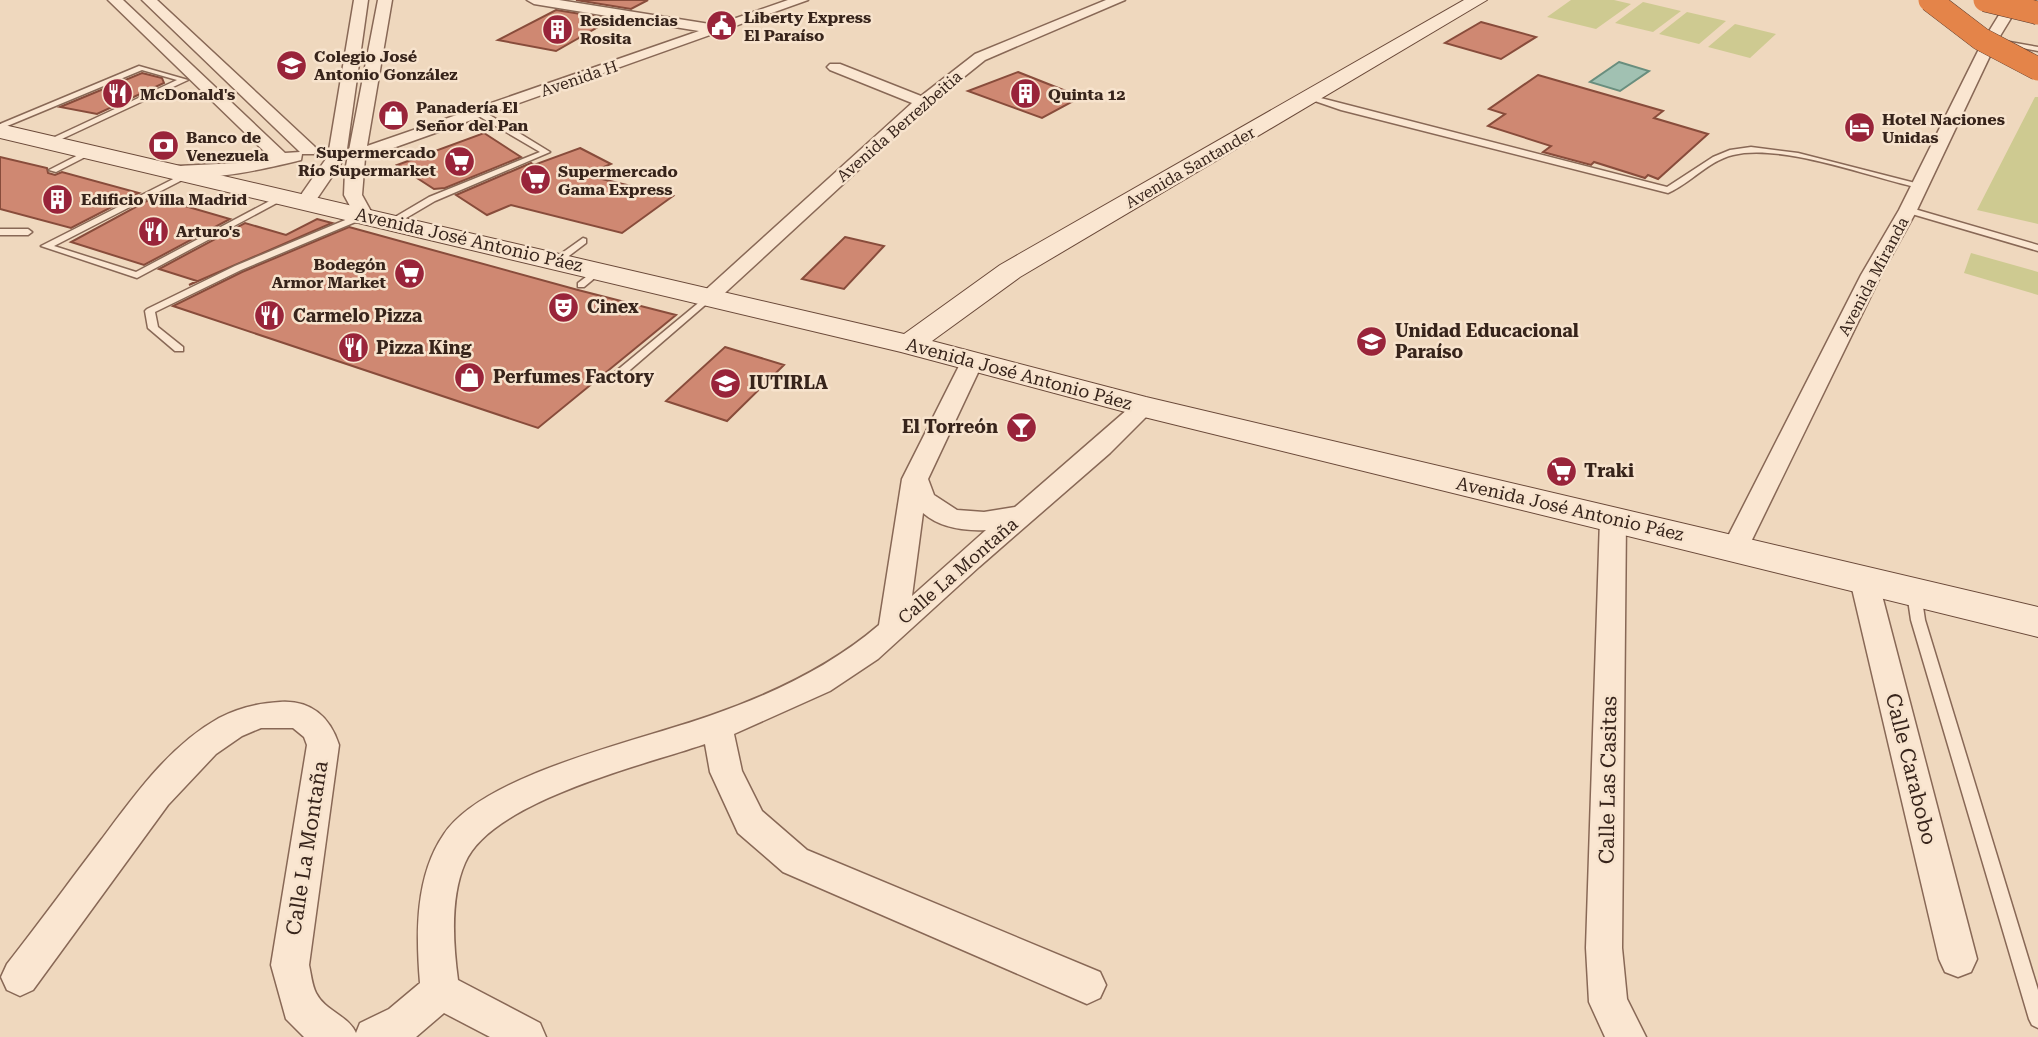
<svg xmlns="http://www.w3.org/2000/svg" width="2038" height="1037" font-family="'Roboto Serif',serif">
	<style>
		.green { fill: #ceca91 }
		.water { fill: #a1c1b2; stroke: #698e7e; stroke-width: 2 }
		.building { fill: #cf8872; stroke: #884c3b; stroke-width: 2 }
		.lines { fill: none; stroke-linecap: round; stroke-linejoin: round }
		.lane-casing { stroke: #886856; stroke-width: 3 }
		.street-casing { stroke: #886856; stroke-width: 3 }
		.secondary-casing { stroke: #6a4939; stroke-width: 2 }
		.lane { fill: #fae6d1; fill-rule: evenodd }
		.street { fill: #fae6d1; fill-rule: evenodd }
		.secondary { fill: #fae6d1; fill-rule: evenodd }
		.highway-bridge-casing { stroke: #55372b; stroke-width: 24; stroke-linecap: butt }
		.highway-bridge { stroke: #e48449; stroke-width: 23 }
		.labels { text-anchor: middle; stroke-width: 5; stroke-linejoin: round; paint-order: stroke }
		.far-poi-label { font-size: 16px; font-weight: bold; fill: #37241b; stroke: #f7e3cd; text-anchor: start }
		.far-street-label { font-size: 16px; fill: #37241b; stroke: #f7e3cd }
		.street-label { font-size: 18px; fill: #37241b; stroke: #f7e3cd }
		.poi-label { font-size: 18px; font-weight: bold; fill: #37241b; stroke: #f7e3cd; text-anchor: start }
		.near-street-label { font-size: 21px; fill: #37241b; stroke: #f7e3cd }
	</style>
	<rect width="100%" height="100%" fill="#efd8be"/>
	<!-- green -->
	<path class="green" d="M1571 0H1614L1631 4 1596 29 1547 17Z
		M1643 2 1681 11 1653 32 1615 23Z
		M1687 12 1726 21 1699 44 1659 34Z
		M1735 24 1776 34 1750 58 1708 47Z
		M2035 97H2038V224L1977 210Z
		M1971 253 2038 272V295L1964 273Z"/>
	<!-- water -->
	<path class="water" d="M1619 62 1649 71 1620 91 1590 82Z"/>
	<!-- building -->
	<path class="building" d="M576 0H648L631 9Z
		M556 10 612 19 556 51 498 40Z
		M1481 22 1536 37 1501 59 1445 43Z
		M1018 72 1081 97 1042 118 968 91Z
		M142 73 162 78 164 83 97 114 60 107Z
		M1538 75 1663 111 1654 118 1708 134 1658 179 1648 175 1645 178 1594 162 1591 165 1554 155 1543 152 1551 146 1488 126 1505 114 1489 109Z
		M484 133 521 157 445 188 434 189 397 165Z
		M580 148 611 164 585 175 673 196 622 233 511 205 487 215 456 195 531 163 534 165Z
		M0 157 47 168 48 173 55 175 62 172 139 193 71 228 0 209Z
		M154 197 230 219 144 265 71 242Z
		M317 219 332 223 189 285 197 281 159 269 245 223 286 235Z
		M349 227 578 290 676 315 538 428 173 306 242 272Z
		M845 237 884 246 844 289 802 279Z
		M725 347 784 365 727 421 666 401Z"/>
	<g class="lines">
		<defs>
			<path id="lane" d="M2004 41 2038 47V51L2002 44 2001 43Z
				M139 66 188 80 51 144 44 142 177 80 142 70 0 129V124Z
				M1309 95 1667 187 1713 157 1730 150 1751 147 1798 153 1923 185 1919 188C1869 177 1781 143 1733 155 1708 161 1691 183 1668 193L1341 110 1309 99Z
				M477 111H483L550 152 435 201 396 224H390V220L429 197 540 152 477 115Z
				M88 150 95 152 56 172 49 170Z
				M189 171 193 173 192 175 54 246 136 272 281 195 288 197 137 278 41 246Z
				M1905 208H1911L2038 245V251L1905 212Z
				M362 213 366 216 365 218 241 270 155 312 158 327 183 347V351H175L148 328 145 311 147 309 235 266Z
				M0 229H28L32 232 28 235H0Z
				M583 238 586 239V243L561 262H555V258Z
				M599 267 602 268V272L584 287H578V283Z
				M708 295 711 296V300L623 376H615L614 374 615 372Z
				M1914 588 1919 590 1921 593 1925 620 2038 990V1028L2032 1025 2029 1019 1911 620 1907 593 1909 590Z"/>
			<path id="street" d="M108 0H123L285 153 300 152 142 0H157L314 146 317 150 314 154H302L301 160C269 168 205 183 172 175L169 171 178 166 238 163 269 156Z
				M354 0H368L346 156 312 206H298L296 202 328 156Z
				M378 0H392L367 146 699 31 534 4 527 0H559L716 25 788 0H808L365 158 362 195 373 215 364 221 357 219 344 195 345 171Z
				M1106 0H1125L985 60 929 105 715 302H701L698 298 701 294 912 103 830 70 827 67 830 64H840L921 96 975 54Z
				M2012 1 2019 5 1997 41 1917 210 1881 275 1748 548 1745 555 1735 558 1725 555 1722 548 1861 275 1899 210 1983 41 2007 2Z
				M972 355 980 357 983 362 928 479 934 495 957 510 984 512 1015 507 1136 402 1144 400 1152 402 1156 407 1110 453 979 567 878 659 830 691 734 734 742 771 762 811 807 850 1100 972 1106 985 1100 998 1087 1004 783 872 738 833 710 772 705 744C644 765 491 801 465 863 450 897 453 943 458 980L540 1023 546 1037H490L444 1013 416 1037H304L286 1019 271 965 307 745 304 737 293 728H261L242 736 216 754 168 805 33 990 20 996 7 990 1 977 7 964C39 923 69 882 101 840 134 796 169 746 219 718 238 708 259 703 280 702 311 700 330 717 339 745L309 965C311 974 312 985 316 993 325 1011 349 1016 356 1033L360 1023 389 1009 420 983C416 934 415 876 444 834 485 773 643 740 712 715 772 694 830 667 879 625L902 479 961 362 964 357ZM923 513C940 528 964 531 986 530L912 596Z
				M1613 510 1622 513 1626 519 1622 948 1627 999 1646 1037H1605L1589 1002 1586 948 1600 519 1604 513Z
				M1864 570 1874 573 1878 580 1977 959 1971 972 1958 977 1945 972 1939 959 1850 580 1854 573Z"/>
			<path id="secondary" d="M1464 0H1487L1020 277 932 341 1146 397 2038 607V637L1144 417 901 352 0 138V124L904 334 1000 265Z"/>
		</defs>
		<!-- lane casing -->
		<use href="#lane" class="lane-casing"/>
		<!-- street casing -->
		<use href="#street" class="street-casing"/>
		<!-- secondary casing -->
		<use href="#secondary" class="secondary-casing"/>
		<!-- lane -->
		<use href="#lane" class="lane"/>
		<!-- street -->
		<use href="#street" class="street"/>
		<!-- secondary -->
		<use href="#secondary" class="secondary"/>
		<defs>
			<path id="highway-bridge" d="M1930 0 1981 39 2038 69
				M1985 0 2038 13"/>
		</defs>
		<!-- highway-bridge casing -->
		<use href="#highway-bridge" class="highway-bridge-casing"/>
		<!-- highway-bridge -->
		<use href="#highway-bridge" class="highway-bridge"/>
	</g>
	<!-- icons -->
	<defs>
		<symbol id="civic-disc" viewBox="-11 -11 22 22"><circle r="9.5" fill="#99243a" stroke="#f7e3cd"/><path d="M-.6-6.5H3V-4.5H.6V-3L4-1V1h2V6H-6V1h2V-1L-.6-3ZM-1.2 2.5V6h2.4V2.5Z" fill="#fff"/></symbol>
		<symbol id="building-disc" viewBox="-11 -11 22 22"><circle r="9.5" fill="#99243a" stroke="#f7e3cd"/><path d="M-4-6H4V6H1V3H-1V6H-4ZM-2.5-4.3h1.7v1.8h-1.7ZM.8-4.3h1.7v1.8H.8ZM-2.5-1h1.7V.8h-1.7ZM.8-1h1.7V.8H.8Z" fill="#fff"/></symbol>
		<symbol id="school-disc" viewBox="-11 -11 22 22"><circle r="9.5" fill="#99243a" stroke="#f7e3cd"/><path d="M0-5L7-2L0 1L-7-2ZM-4 1L0 2.5L4 1V4Q0 6-4 4Z" fill="#fff"/></symbol>
		<symbol id="restaurant-disc" viewBox="-11 -11 22 22"><circle r="9.5" fill="#99243a" stroke="#f7e3cd"/><path d="M-5-6h1v4h1v-4h1v4h1v-4h1v5L-1.5 .5V6h-2V.5L-5-1ZM5-6V6H3V1.5H1.5Q1.5-4 5-6Z" fill="#fff"/></symbol>
		<symbol id="shop-disc" viewBox="-11 -11 22 22"><circle r="9.5" fill="#99243a" stroke="#f7e3cd"/><path d="M-5-2.5h2.3a2.7 3.5 0 0 1 5.4 0H5L5.5 6h-11ZM-1.5-2.5h3a1.5 2.3 0 0 0-3 0Z" fill="#fff"/></symbol>
		<symbol id="hotel-disc" viewBox="-11 -11 22 22"><circle r="9.5" fill="#99243a" stroke="#f7e3cd"/><path d="M-6-4.5h1.5V1H6V5H4.5V3h-9V5H-6ZM-4 0a1.8 1.8 0 1 1 3.6 0ZM.5 0V-2.5h3Q6-2.5 6 0Z" fill="#fff"/></symbol>
		<symbol id="bank-disc" viewBox="-11 -11 22 22"><circle r="9.5" fill="#99243a" stroke="#f7e3cd"/><path d="M-6-4H6V4H-6ZM0-2.3a2.3 2.3 0 1 0 0 4.6a2.3 2.3 0 1 0 0-4.6Z" fill="#fff"/></symbol>
		<symbol id="supermarket-disc" viewBox="-11 -11 22 22"><circle r="9.5" fill="#99243a" stroke="#f7e3cd"/><path d="M-6-5.5h2.5l.6 2H6L4.5 2H-2.5L-4.4-4H-6ZM-1.5 3.2a1.3 1.3 0 1 0 .1 0ZM3 3.2a1.3 1.3 0 1 0 .1 0Z" fill="#fff"/></symbol>
		<symbol id="theatre-disc" viewBox="-11 -11 22 22"><circle r="9.5" fill="#99243a" stroke="#f7e3cd"/><path d="M-5-5.5Q0-4 5-5.5V0Q5 5 0 6Q-5 5-5 0ZM-3.3-2.5H-1v1.5H-3.3ZM1-2.5H3.3v1.5H1ZM-2.8 1Q0 5.5 2.8 1Z" fill="#fff"/></symbol>
		<symbol id="university-disc" viewBox="-11 -11 22 22"><circle r="9.5" fill="#99243a" stroke="#f7e3cd"/><path d="M0-5L7-2L0 1L-7-2ZM-4 1L0 2.5L4 1V4Q0 6-4 4Z" fill="#fff"/></symbol>
		<symbol id="bar-disc" viewBox="-11 -11 22 22"><circle r="9.5" fill="#99243a" stroke="#f7e3cd"/><path d="M-6-5H6L.8 .8V4.5H3.5V6h-7V4.5H-.8V.8Z" fill="#fff"/></symbol>
	</defs>
	<g fill-rule="evenodd">
		<use href="#civic-disc" x="704" y="8" width="35" height="35"/>
		<use href="#building-disc" x="540" y="12" width="35" height="35"/>
		<use href="#school-disc" x="274" y="48" width="35" height="35"/>
		<use href="#restaurant-disc" x="100" y="76" width="35" height="35"/>
		<use href="#building-disc" x="1008" y="76" width="35" height="35"/>
		<use href="#shop-disc" x="376" y="98" width="35" height="35"/>
		<use href="#hotel-disc" x="1842" y="110" width="35" height="35"/>
		<use href="#bank-disc" x="146" y="128" width="35" height="35"/>
		<use href="#supermarket-disc" x="442" y="144" width="35" height="35"/>
		<use href="#supermarket-disc" x="518" y="162" width="35" height="35"/>
		<use href="#building-disc" x="40" y="182" width="35" height="35"/>
		<use href="#restaurant-disc" x="136" y="214" width="35" height="35"/>
		<use href="#supermarket-disc" x="392" y="256" width="35" height="35"/>
		<use href="#theatre-disc" x="546" y="290" width="35" height="35"/>
		<use href="#restaurant-disc" x="252" y="298" width="35" height="35"/>
		<use href="#school-disc" x="1354" y="324" width="35" height="35"/>
		<use href="#restaurant-disc" x="336" y="330" width="35" height="35"/>
		<use href="#shop-disc" x="452" y="360" width="35" height="35"/>
		<use href="#university-disc" x="708" y="366" width="35" height="35"/>
		<use href="#bar-disc" x="1004" y="410" width="35" height="35"/>
		<use href="#supermarket-disc" x="1544" y="454" width="35" height="35"/>
	</g>
	<g class="labels">
		<!-- far-poi labels -->
		<g class="far-poi-label">
			<text x="744" y="23">Liberty Express<tspan x="744" dy="18">El Paraíso</tspan></text>
			<text x="580" y="26">Residencias<tspan x="580" dy="18">Rosita</tspan></text>
			<text x="314" y="62">Colegio José<tspan x="314" dy="18">Antonio González</tspan></text>
			<text x="140" y="100">McDonald's</text>
			<text x="1048" y="100">Quinta 12</text>
			<text x="416" y="113">Panadería El<tspan x="416" dy="18">Señor del Pan</tspan></text>
			<text x="1882" y="125">Hotel Naciones<tspan x="1882" dy="18">Unidas</tspan></text>
			<text x="186" y="143">Banco de<tspan x="186" dy="18">Venezuela</tspan></text>
			<text x="436" y="158" text-anchor="end">Supermercado<tspan x="436" dy="18">Río Supermarket</tspan></text>
			<text x="558" y="177">Supermercado<tspan x="558" dy="18">Gama Express</tspan></text>
			<text x="81" y="205">Edificio Villa Madrid</text>
			<text x="176" y="237">Arturo's</text>
			<text x="386" y="270" text-anchor="end">Bodegón<tspan x="386" dy="18">Armor Market</tspan></text>
		</g>
		<!-- far-street labels -->
		<g class="far-street-label">
			<text transform="translate(579 78) rotate(-19)" y="6">Avenida H</text>
			<text transform="translate(899 126) rotate(-41)" y="6">Avenida Berrezbeitia</text>
			<text transform="translate(1190 167) rotate(-30)" y="6">Avenida Santander</text>
			<text transform="translate(1873 276) rotate(-62)" y="6">Avenida Miranda</text>
		</g>
		<!-- street labels -->
		<g class="street-label">
			<text transform="translate(469 240) rotate(13)" y="6">Avenida José Antonio Páez</text>
			<text transform="translate(1019 374) rotate(15)" y="6">Avenida José Antonio Páez</text>
			<text transform="translate(1570 509) rotate(13)" y="6">Avenida José Antonio Páez</text>
			<text transform="translate(958 571) rotate(-41)" y="6">Calle La Montaña</text>
		</g>
		<!-- poi labels -->
		<g class="poi-label">
			<text x="587" y="313">Cinex</text>
			<text x="293" y="322">Carmelo Pizza</text>
			<text x="1395" y="337">Unidad Educacional<tspan x="1395" dy="21">Paraíso</tspan></text>
			<text x="376" y="354">Pizza King</text>
			<text x="493" y="383">Perfumes Factory</text>
			<text x="749" y="389">IUTIRLA</text>
			<text x="998" y="433" text-anchor="end">El Torreón</text>
			<text x="1584" y="477">Traki</text>
		</g>
		<!-- near-street labels -->
		<g class="near-street-label">
			<text transform="translate(1911 769) rotate(76)" y="7">Calle Carabobo</text>
			<text transform="translate(1608 780) rotate(-89)" y="7">Calle Las Casitas</text>
			<text transform="translate(307 848) rotate(-81)" y="7">Calle La Montaña</text>
		</g>
	</g>
</svg>
